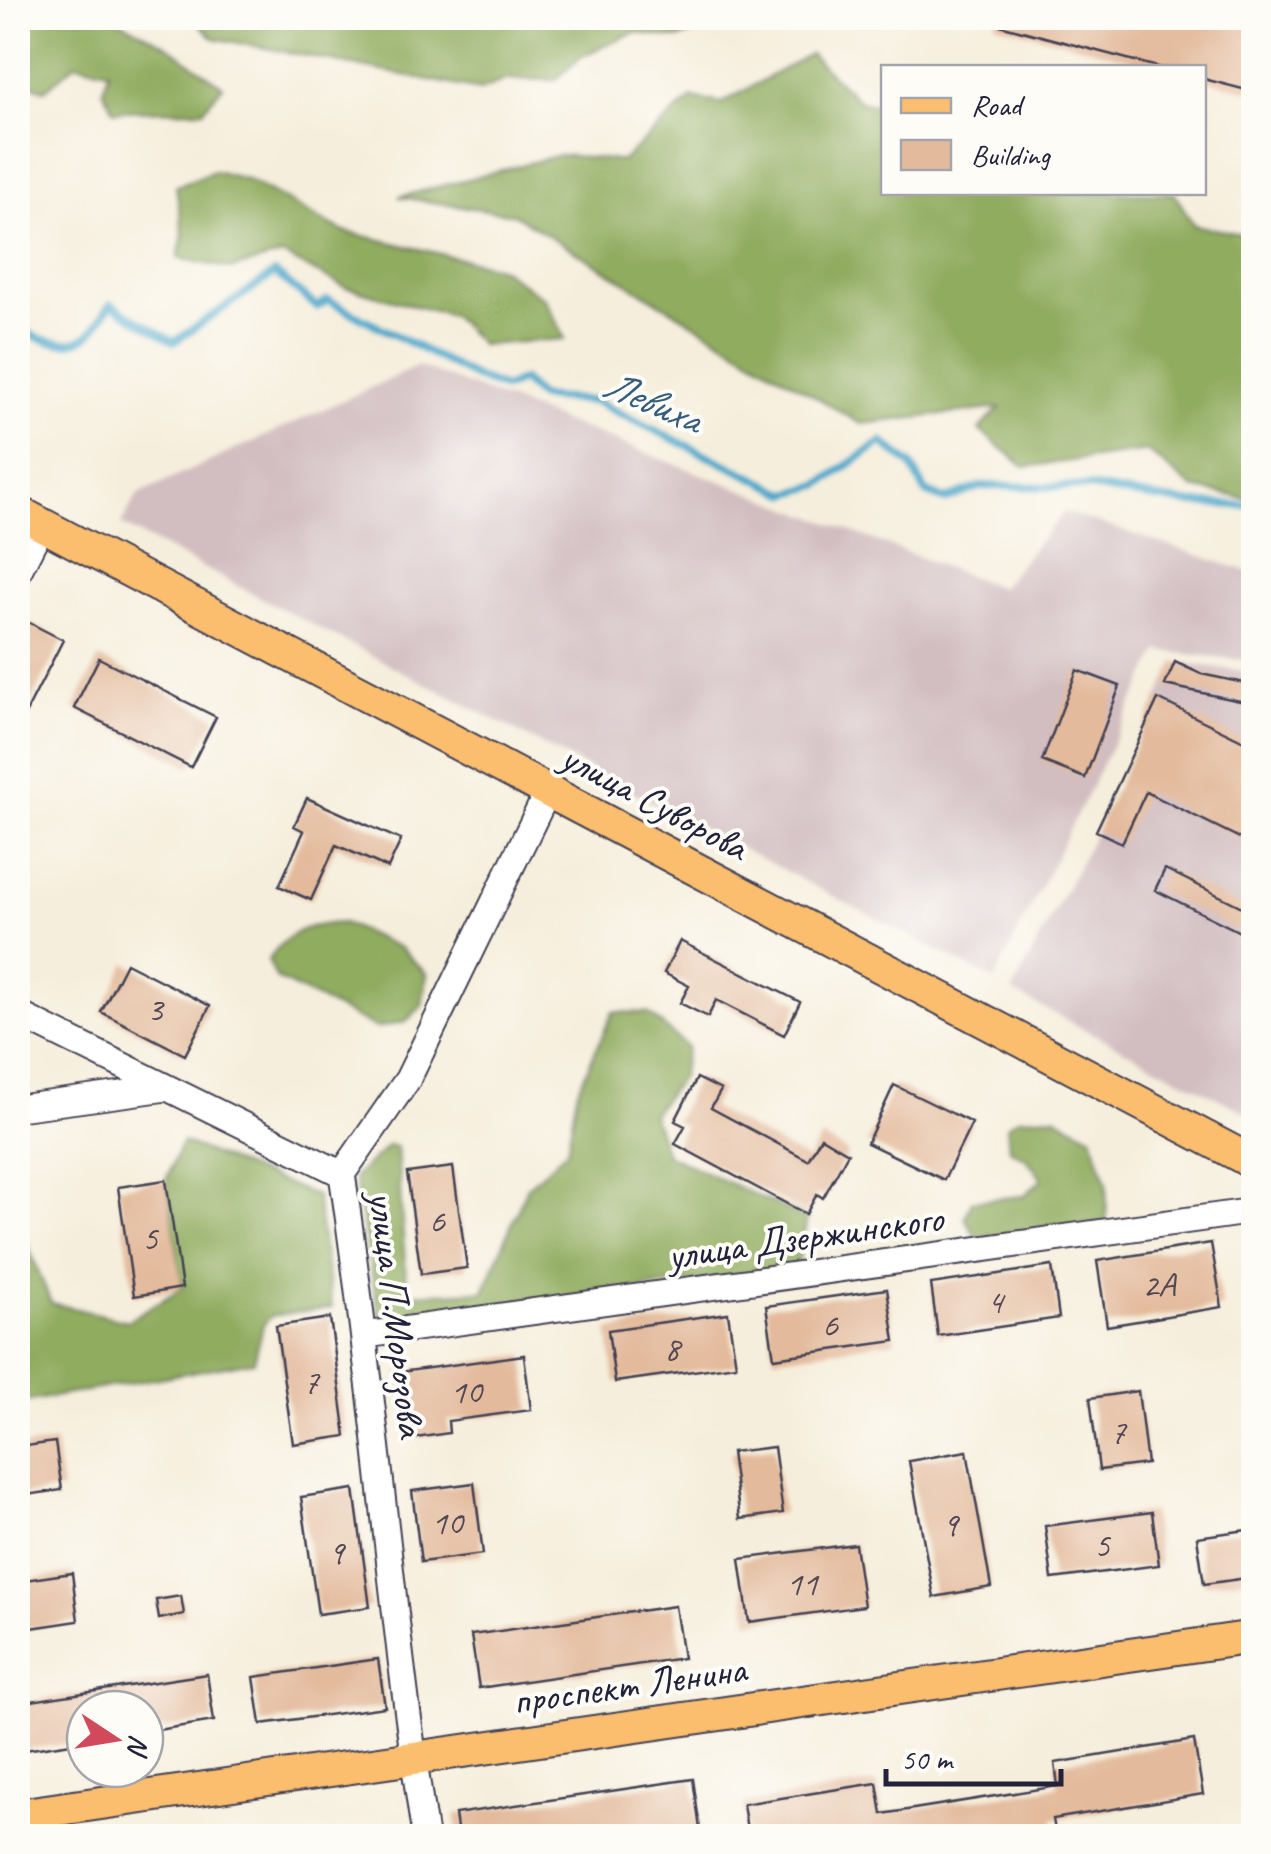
<svg xmlns="http://www.w3.org/2000/svg" width="1271" height="1854" font-family="Caveat,sans-serif">
	<style>
		.industrial { fill: #d2bec1 }
		.forest { fill: #90ac5f; stroke: #59674d; stroke-width: 2.5 }
		.lines { fill: none; stroke-linecap: round; stroke-linejoin: round }
		.stream { stroke: #4ea8cb; stroke-width: 8 }
		.building { fill: #e3ba9b }
		.minor-casing { stroke: #424153; stroke-width: 29 }
		.major-casing { stroke: #424153; stroke-width: 36 }
		.minor { stroke: #fff; stroke-width: 25 }
		.major { stroke: #fbbd6e; stroke-width: 32 }
		.labels { text-anchor: middle; stroke-width: 8; stroke-linejoin: round; paint-order: stroke }
		.number-label { font-size: 35px; fill: #524853 }
		.street-label { font-size: 40px; fill: #22223b; stroke: #fdfcf7 }
		.water-label { font-size: 42px; font-style: italic; fill: #365e7c; stroke: #fdfcf7 }
	</style>
	<rect width="100%" height="100%" fill="#fdfcf7"/>
	<filter id="ink" filterUnits="userSpaceOnUse"><feTurbulence type="fractalNoise" baseFrequency=".01" numOctaves="2"/><feDisplacementMap in="SourceGraphic" scale="20" xChannelSelector="R" yChannelSelector="G"/><feConvolveMatrix kernelMatrix="1 2 1 2 8 2 1 2 1" color-interpolation-filters="sRGB"/></filter>
	<filter id="wash" filterUnits="userSpaceOnUse"><feTurbulence type="fractalNoise" baseFrequency=".0048" numOctaves="4" result="noise"/><feDisplacementMap in="SourceGraphic" scale="40" xChannelSelector="R" yChannelSelector="G"/><feGaussianBlur stdDeviation="2.25" result="paint"/><feColorMatrix in="noise" values="0 0 0 0 0 0 0 0 0 0 0 0 0 0 0 0 0 1.4 0 .05"/><feComposite in="paint" operator="in"/></filter>
	<g filter="url(#wash)">
		<rect width="100%" height="100%" fill="#f6eedc"/>
		<!-- industrial -->
		<path class="industrial" d="M418 366 1000 588 1064 512 1253 573V661L1159 651 994 980 121 525 138 494Z
			M1175 662 1253 672V1116L1012 992 1096 831Z"/>
		<!-- forest -->
		<path class="forest" d="M18 18H114L166 45 223 86 203 110 114 111 103 90 109 70 75 64 45 90 18 80Z
			M192 18H742L677 39 635 32 582 56 555 80 508 79 480 90 214 38Z
			M810 54 859 101 883 106 884 192 1174 193 1194 225 1253 236V500L1193 488 1147 451 1025 467 979 430 1000 408 861 424 513 214 399 197 560 155 622 161 692 98 722 103Z
			M214 171 246 179 342 231 501 268 545 299 565 339 481 345 453 316 345 287 282 255 232 269 178 258 183 234 176 186Z
			M343 923 400 948 427 974 422 1006 405 1022 376 1028 276 978 268 960C290 929 307 925 343 923Z
			M613 1012 648 1013 687 1047 681 1077 652 1114 666 1154 807 1219 797 1268 381 1324 354 1177 389 1145 397 1148 407 1294 484 1291 527 1187 567 1150 577 1092Z
			M1055 1116 1092 1136 1107 1183 1106 1223 977 1238 965 1218 972 1201 1024 1196 1042 1179 1026 1158 1009 1149 1007 1126 1018 1118Z
			M182 1142 316 1196 332 1308 271 1316 263 1325 254 1361 18 1403V1220L51 1303 127 1321 182 1288 166 1180Z"/>
		<g class="lines">
			<!-- stream -->
			<path class="stream" d="M18 323C30 340 67 350 86 337 95 331 104 313 111 304L174 342 275 273 317 307 328 300 477 378 505 388 522 380 539 397 594 401 788 494 819 485 882 442 911 465 926 492 945 500 982 486 1088 487 1186 503 1254 506"/>
		</g>
		<g id="blocks">
			<!-- building -->
			<path class="building" d="M997 18H1230L1254 24V92L1204 79V68H1161L996 24Z
				M18 617 63 640 18 728Z
				M99 658 216 717 191 767 74 708Z
				M1175 662 1201 674 1254 685V704L1165 685Z
				M1077 670 1120 686 1085 778 1042 761Z
				M1158 699 1254 746V845L1146 792 1122 843 1096 831Z
				M307 798 401 840 388 868 336 845 311 900 279 886 304 831 294 826Z
				M1165 869 1254 913V939L1155 890Z
				M680 941 800 1002 784 1035 716 1000 708 1017 680 1003 689 986 664 973Z
				M126 963 210 1006 185 1055 101 1012Z
				M697 1078 721 1090 711 1108 808 1160 821 1137 848 1153 823 1198 817 1194 806 1214 675 1144 685 1126 675 1121Z
				M894 1085 972 1123 944 1180 867 1143Z
				M453 1167 467 1268 421 1274 407 1173Z
				M166 1180 182 1288 134 1296 118 1187Z
				M1211 1243 1222 1307 1107 1326 1097 1261Z
				M1052 1266 1059 1318 938 1336 931 1284Z
				M887 1289 895 1341 774 1358 766 1306Z
				M728 1313 736 1365 615 1382 608 1330Z
				M330 1318 346 1436 293 1444 276 1326Z
				M524 1355 531 1410 448 1421 449 1433 409 1439 400 1372Z
				M1138 1391 1147 1464 1099 1470 1090 1398Z
				M55 1442 62 1490 18 1496V1447Z
				M774 1447 783 1513 740 1519 731 1452Z
				M967 1451 991 1587 934 1597 909 1461Z
				M474 1483 483 1554 421 1562 412 1491Z
				M354 1489 370 1607 318 1614 301 1497Z
				M1152 1512 1159 1565 1052 1579 1045 1526Z
				M1254 1529V1577L1204 1584 1197 1537Z
				M855 1544 864 1606 749 1622 740 1559Z
				M72 1573 78 1621 18 1630V1581Z
				M181 1596 184 1614 159 1619 156 1600Z
				M675 1606 683 1658 479 1688 471 1635Z
				M378 1659 385 1707 261 1724 254 1677Z
				M207 1674 214 1721 145 1732V1709H85V1741L18 1751V1703Z
				M1194 1740 1203 1794 1053 1819 1056 1836H748L743 1804 877 1783 882 1814 1058 1786 1055 1763Z
				M693 1779 701 1836H458L455 1814Z"/>
		</g>
	</g>
	<g filter="url(#ink)">
		<use href="#blocks" fill-opacity="0" stroke="#424153" stroke-width="2.5"/>
		<g class="lines">
			<defs>
				<path id="minor" d="M18 572 42 525
					M18 1014 342 1174
					M18 1108 167 1088
					M366 1335 1254 1211
					M425 1836C391 1616 375 1394 342 1174L408 1079 548 791"/>
				<path id="major" d="M18 512 1254 1163
					M18 1815 1254 1637"/>
			</defs>
			<!-- minor casing -->
			<use href="#minor" class="minor-casing"/>
			<!-- major casing -->
			<use href="#major" class="major-casing"/>
			<!-- minor -->
			<use href="#minor" class="minor"/>
			<!-- major -->
			<use href="#major" class="major"/>
		</g>
	</g>
	<g class="labels">
		<!-- number labels -->
		<g class="number-label">
			<text x="155" y="1021">3</text>
			<text x="437" y="1232">6</text>
			<text x="150" y="1250">5</text>
			<text x="1159" y="1296">2А</text>
			<text x="995" y="1313">4</text>
			<text x="830" y="1336">6</text>
			<text x="672" y="1360">8</text>
			<text x="311" y="1393">7</text>
			<text x="466" y="1403">10</text>
			<text x="1118" y="1443">7</text>
			<text x="447" y="1534">10</text>
			<text x="950" y="1536">9</text>
			<text x="1102" y="1557">5</text>
			<text x="336" y="1564">9</text>
			<text x="802" y="1595">11</text>
		</g>
		<!-- street labels -->
		<g class="street-label">
			<text transform="translate(655 801) rotate(28)" y="14">улица Суворова</text>
			<text transform="translate(805 1236) rotate(-8)" y="14">улица Дзержинского</text>
			<text transform="translate(398 1314) rotate(83)" y="14">улица П.Морозова</text>
			<text transform="translate(629 1684) rotate(-8)" y="14">проспект Ленина</text>
		</g>
		<!-- water labels -->
		<g class="water-label">
			<text transform="translate(653 400) rotate(23)" y="15">Левиха</text>
		</g>
	</g>
	<!-- margin -->
	<rect width="1271" height="1854" fill="none" stroke="#fdfcf7" stroke-width="60"/>
	<!-- legend -->
	<rect x="881" y="65" width="325" height="130" fill="#fdfcf7" stroke="#a5a5ac" stroke-width="2.5"/>
	<rect x="901" y="98" width="50" height="15" fill="#fbbd6e" stroke="#a5a5ac" stroke-width="2.5"/>
	<text x="971" y="115" font-size="30" fill="#22223b">Road</text>
	<rect x="901" y="140" width="50" height="30" fill="#e3ba9b" stroke="#a5a5ac" stroke-width="2.5"/>
	<text x="971" y="165" font-size="30" fill="#22223b">Building</text>
	<!-- north arrow -->
	<g transform="translate(115 1739) rotate(102)"><circle r="48" fill="#fdfcf7" stroke="#a5a5ac" stroke-width="2.5"/>
	<path d="M0-8L18 38L0 25L-18 38Z" fill="#d1495b"/>
	<text y="-15" font-size="28" font-weight="bold" text-anchor="middle" fill="#22223b">N</text>
	</g>
	<!-- scale -->
	<path d="M886 1769v15h175v-15" fill="none" stroke="#22223b" stroke-width="5"/>
	<text x="901" y="1769" font-size="30" fill="#22223b" stroke="#fdfcf7" stroke-width="8" paint-order="stroke">50 m</text>
</svg>
